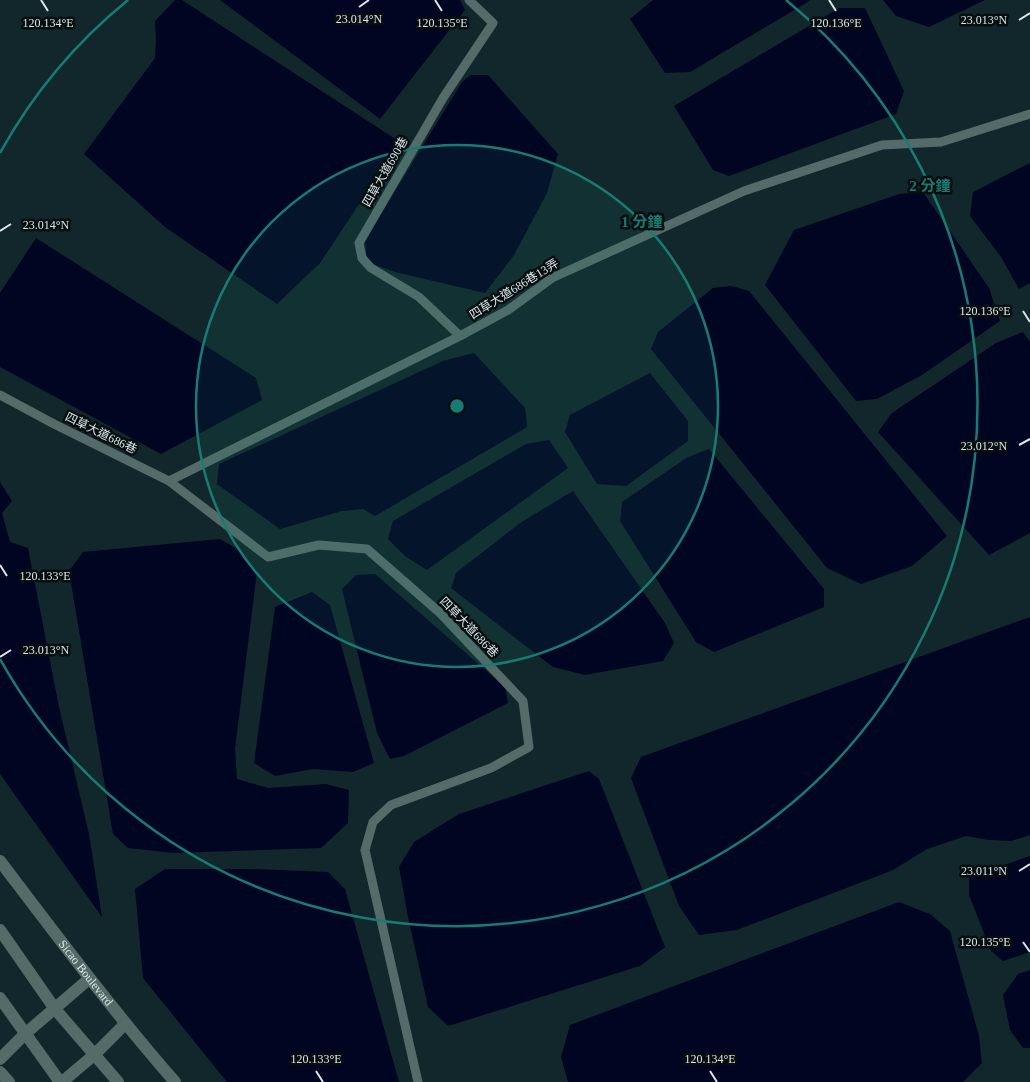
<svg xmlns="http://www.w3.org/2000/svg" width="1030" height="1082" font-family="'Times New Roman','Noto Sans TC',serif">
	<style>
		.water { fill: #000621 }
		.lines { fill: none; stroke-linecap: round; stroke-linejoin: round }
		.service { stroke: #556b69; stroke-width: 9 }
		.tertiary { stroke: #556b69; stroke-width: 12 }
		.ticks { fill: none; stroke: #dbe8ea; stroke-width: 2 }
		.ring { fill: none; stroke: #197c74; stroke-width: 2.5 }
		.labels { text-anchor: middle; stroke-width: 5; stroke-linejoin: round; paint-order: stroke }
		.street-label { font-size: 12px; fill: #dbe8ea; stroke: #060e10 }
		.ticks-label { font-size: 12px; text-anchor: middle; fill: #dbe8ea; stroke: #060e10; stroke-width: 5; stroke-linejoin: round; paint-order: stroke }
		.centre { fill: #197c74; stroke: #060e10; stroke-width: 2.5 }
		.ring-label { font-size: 15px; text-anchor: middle; font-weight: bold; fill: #197c74; stroke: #060e10; stroke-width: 5; stroke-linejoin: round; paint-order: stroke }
	</style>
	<rect width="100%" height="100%" fill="#12272b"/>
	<!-- water -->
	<path class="water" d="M175 0H182L400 142 320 263 277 304 165 227 84 154 155 58 156 40 155 21Z
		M220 0H460L465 10 380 119Z
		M653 0H811L690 72 665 73 630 19Z
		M883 0H985L929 27 896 16Z
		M839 8H865L904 91 896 114 729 176 713 170 674 106Z
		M471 75H488L558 154 547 193 514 255 485 293 395 272 367 262 365 240 462 82Z
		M1030 163V283L1019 289 1001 257 970 216 973 192Z
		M923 192 989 288 1000 321 922 375 877 399 856 401 765 285 794 230 899 194Z
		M36 238 256 378 262 400 161 454 0 367V293Z
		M732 286 749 291 947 536 912 566 861 584 827 568 651 349 658 332 713 288Z
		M1023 332 1030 342V533L989 555 878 432 892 413 996 343Z
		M474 353 525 408 527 427 375 516 363 509 342 511 280 529 217 484 219 464 443 361Z
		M650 373 688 421V441L626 486 597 484 565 432 570 415Z
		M549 440 568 468 427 570 405 556 388 539 393 521 526 444Z
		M709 449 824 589V607L714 652 696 642 620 521 622 502 688 457Z
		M0 482 12 501 2 513 10 542 28 548 59 707 89 834 102 917 0 774Z
		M573 491 665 623 674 643 663 661 585 675 553 667 451 588 456 573 520 523Z
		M220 539 237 549 257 571 235 749 237 779 268 788 326 784 349 790 348 823 321 848 174 853 128 848 113 834 69 571 83 552Z
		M375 574 505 687 508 703 404 756 390 759 377 733 342 589 356 575Z
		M312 592 330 605 374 763 353 772 313 769 275 776 254 763 275 607Z
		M1030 617V835L1011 841 989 840 966 836 927 849 893 870 737 930 699 935 679 906 631 778 641 757Z
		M589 771 599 779 665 947 640 966 448 1026 428 1007 408 917 399 867 414 842 459 814Z
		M1030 856V952L1003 961 991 951 969 895V877Z
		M165 869H253L328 872 345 889 399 1082H227L143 978 135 889Z
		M899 902 930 914 950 931 979 1036 982 1063 963 1082H568L561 1057 570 1025Z
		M1030 970V1048H1023L1010 1030 1003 995 1018 974Z"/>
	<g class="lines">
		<!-- service -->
		<path class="service" d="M460 336 419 297 371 268 362 258 359 243 443 98 493 23 469 0
			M0 395 54 424 169 481 268 557 319 545 367 549 439 612 523 701 529 747 491 768 391 805 373 822 365 850 418 1082
			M169 481 460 336 508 310 552 278 744 191 882 145 941 142 1030 114"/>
		<!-- tertiary -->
		<g class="tertiary">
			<path id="s1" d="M0 861C57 936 113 1011 175 1082"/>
			<path d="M0 930 55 1009 118 1082"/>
			<path d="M0 998 60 1082"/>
			<path d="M0 1059 26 1033 89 979"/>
			<path d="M0 1072 9 1082"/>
			<path d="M62 1082 94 1055 125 1024"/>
		</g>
	</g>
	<!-- ticks -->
	<path class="ticks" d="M41 0 48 11M435 0 442 11M829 0 836 11M359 7 369 0M1019 20 1030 13M0 231 11 224M1023 311 1030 322M1019 445 1030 439M0 565 7 576M0 657 11 650M1019 871 1030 864M1023 942 1030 952M316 1071 323 1082M710 1071 717 1082"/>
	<!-- distance rings -->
	<circle cx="457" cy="406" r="261" fill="#197c74" fill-opacity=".12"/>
	<g class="ring">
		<circle cx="457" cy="406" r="261"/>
		<path d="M0 153A522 522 0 0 1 128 0M786 0A522 522 0 1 1 0 659"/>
	</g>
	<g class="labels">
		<!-- street labels -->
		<g class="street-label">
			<text transform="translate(385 172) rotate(-60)" y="4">四草大道690巷</text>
			<text transform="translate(514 289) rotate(-32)" y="4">四草大道686巷13弄</text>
			<text transform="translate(101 433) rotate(26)" y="4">四草大道686巷</text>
			<text transform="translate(469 627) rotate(46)" y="4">四草大道686巷</text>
			<text dy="4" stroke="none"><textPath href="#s1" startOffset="141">Sicao Boulevard</textPath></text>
		</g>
	</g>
	<g class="ticks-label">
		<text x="359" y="23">23.014°N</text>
		<text x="984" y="24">23.013°N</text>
		<text x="442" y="27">120.135°E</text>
		<text x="48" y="27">120.134°E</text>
		<text x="836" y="27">120.136°E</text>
		<text x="46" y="229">23.014°N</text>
		<text x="985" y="315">120.136°E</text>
		<text x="984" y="450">23.012°N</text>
		<text x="45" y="580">120.133°E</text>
		<text x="46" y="654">23.013°N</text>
		<text x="984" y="875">23.011°N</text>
		<text x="985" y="946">120.135°E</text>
		<text x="316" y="1063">120.133°E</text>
		<text x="710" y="1063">120.134°E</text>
	</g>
	<circle cx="457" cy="406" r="8" class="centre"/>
	<g class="ring-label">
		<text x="930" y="191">2 分鐘</text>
		<text x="642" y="227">1 分鐘</text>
	</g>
</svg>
